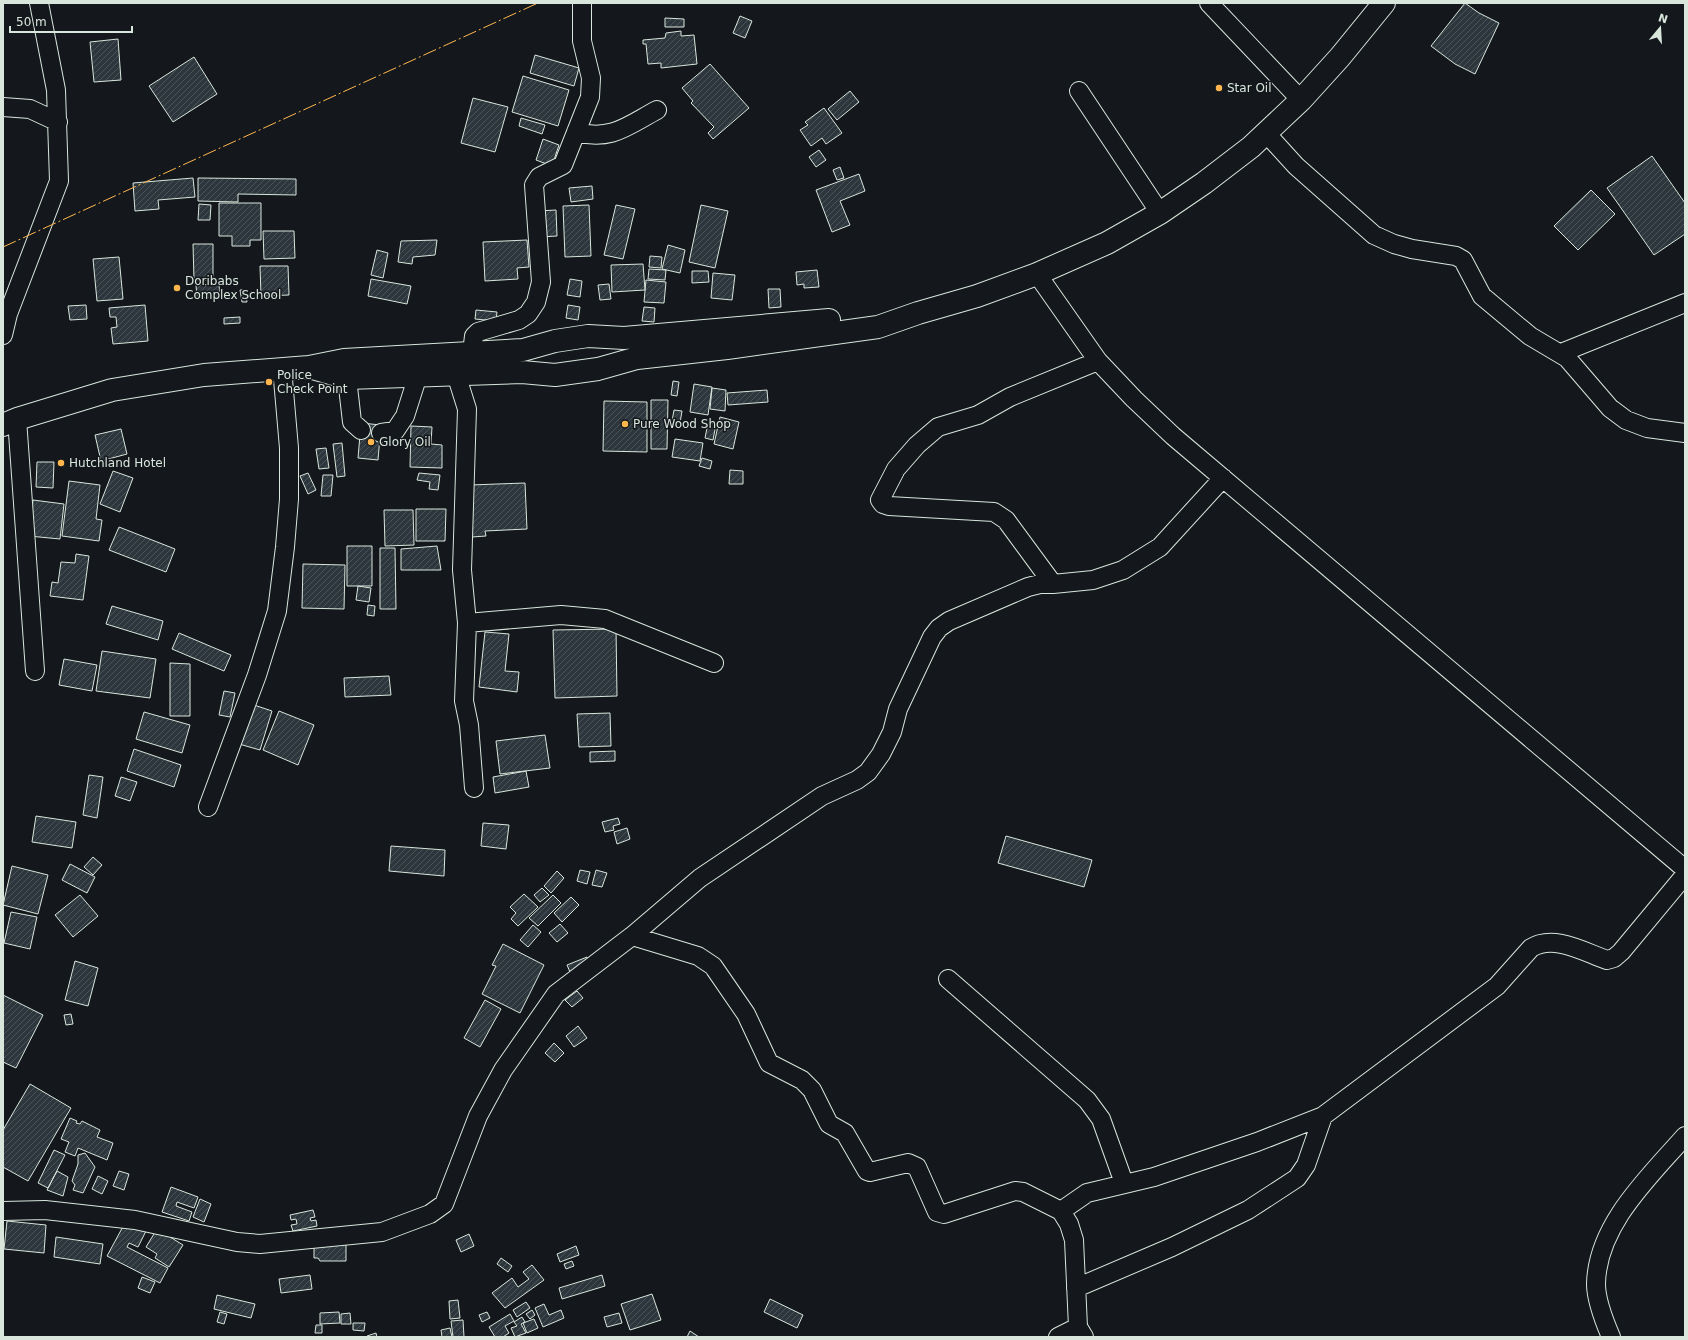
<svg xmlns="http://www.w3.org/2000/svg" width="1688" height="1340" font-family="'DejaVu Sans',sans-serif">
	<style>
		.building { fill: url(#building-hatch); stroke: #d8e6dc }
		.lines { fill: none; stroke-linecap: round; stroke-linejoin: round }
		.minor-casing { stroke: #d8e6dc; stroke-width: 20 }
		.highway-casing { stroke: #d8e6dc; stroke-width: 24 }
		.minor { stroke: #14181c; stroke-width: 18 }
		.highway { stroke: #14181c; stroke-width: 22 }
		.power { stroke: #ffb74d; stroke-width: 1; stroke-dasharray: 14 3 2 3; stroke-linecap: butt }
		.poi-dot { fill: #ffb74d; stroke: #14181c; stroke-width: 1.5 }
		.labels { text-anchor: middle; stroke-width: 3; stroke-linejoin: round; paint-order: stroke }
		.poi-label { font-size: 12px; fill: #d8e6dc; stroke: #14181c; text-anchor: start }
	</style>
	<defs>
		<pattern id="building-hatch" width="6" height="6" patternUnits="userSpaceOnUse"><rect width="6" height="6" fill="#2c363c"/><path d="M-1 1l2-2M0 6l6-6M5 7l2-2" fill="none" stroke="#4a5358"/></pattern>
	</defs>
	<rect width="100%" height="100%" fill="#14181c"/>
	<!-- building -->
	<path class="building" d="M1465 3 1479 13 1499 23 1475 74 1455 64 1431 46Z
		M740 16 752 21 745 38 733 33Z
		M665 18 684 19V27H665Z
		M681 31V36L694 35 697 64 661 68V63L648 64 646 44H643V40L665 38 666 33Z
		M118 39 121 80 94 82 90 42Z
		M535 55 579 68 574 86 530 73Z
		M194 57 217 94 173 122 149 86Z
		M710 64 749 108 713 139 708 133 714 127 691 103 693 101 682 88Z
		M523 76 569 90 558 126 512 112Z
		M850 91 859 102 837 120 828 109Z
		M473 98 508 107 495 152 461 143Z
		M824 108 842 133 826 144 822 138 811 146 800 130 808 125 805 122Z
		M521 118 545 125 542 134 519 126Z
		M543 139 559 145 552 166 536 160Z
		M819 150 826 160 816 167 809 157Z
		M1652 156 1685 203V234L1654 255 1607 188Z
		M840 167 844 178 837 180 833 170Z
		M859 174 865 191 840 201 850 225 832 232 816 190Z
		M193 178 195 197 158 200 159 209 135 211 133 183Z
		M198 178 296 179V195L238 194V202L198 201Z
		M592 186 593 199 571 202 569 188Z
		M1591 190 1615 214 1578 250 1554 226Z
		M219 203H261V240H250V246H232V236H219Z
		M199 204 211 205 210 220H198Z
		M589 205 591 256 565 257 563 206Z
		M616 205 635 209 623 259 604 255Z
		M701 205 728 211 715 268 689 262Z
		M556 210 557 236 540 237 538 211Z
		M263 231H294L295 258 264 259Z
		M437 240 435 255 413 257 412 264 398 262 401 241Z
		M527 240 529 267 517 268 518 279 485 281 483 242Z
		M193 244H213V280H194Z
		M668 245 685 250 680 273 662 269Z
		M377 250 388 253 383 278 371 275Z
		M650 256 662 257 661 268 649 267Z
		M119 257 123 299 97 301 93 259Z
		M643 264 645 290 612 292 611 265Z
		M260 266H288L289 295 261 296Z
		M649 269 666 270 665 280 648 279Z
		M817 270 819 287 804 288V284L797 285 796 272Z
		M692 271H708L709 282 692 283Z
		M713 273 735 275 732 300 711 298Z
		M371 279 411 286 407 304 368 296Z
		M570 279 582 281 580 297 567 295Z
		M646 280 666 282 664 303 644 302Z
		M219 284 220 297 197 298 196 285Z
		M609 284 611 299 600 300 598 285Z
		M768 289H780L781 307 769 308Z
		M240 290H245L247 302H242Z
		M86 305 87 319 70 320 68 306Z
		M145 305 148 341 113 344 111 328 117 327 116 317H110L109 308Z
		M568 305 580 307 578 320 566 318Z
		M644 307 655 308 654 322 642 321Z
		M476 310 497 312 496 321 475 319Z
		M240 317V323L224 324V318Z
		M673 381 679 382 677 396 671 395Z
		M694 384 712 387 708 415 690 412Z
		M712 388 726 390 725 411 710 409Z
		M767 390 768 402 728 405 727 393Z
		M651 400H668L667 449H651Z
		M604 401 647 402V452L603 451Z
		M674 410 682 411 680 423 672 421Z
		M720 417 739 422 733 449 714 444Z
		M361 423 381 425 378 460 358 458Z
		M708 423 716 424 713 440 705 438Z
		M411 426 432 427 431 444 442 445V468L410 467Z
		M121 429 127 454 101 461 95 435Z
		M675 439 703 443 700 461 672 457Z
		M342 443 345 476 337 477 333 444Z
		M326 448 329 468 319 469 316 449Z
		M702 458 712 461 710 469 699 466Z
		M37 462H54L53 488 36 487Z
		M730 470 743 471V484H729Z
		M113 471 133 478 120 512 100 504Z
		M308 473 316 490 308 494 300 476Z
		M419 473 440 475 438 490 429 489 430 482 417 480Z
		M323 475H333L331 496H321Z
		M69 481 100 485 96 519 102 520 99 541 62 536Z
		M525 483 527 529 485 531 486 536 472 537 470 485Z
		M33 500 64 504 60 539 29 536Z
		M416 509H446L445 541H416Z
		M384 510H413L414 545 385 546Z
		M119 527 175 549 166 572 109 550Z
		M347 546H372V586H347Z
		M437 546 441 570H401V549Z
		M380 548H395L396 609H380Z
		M76 554 89 556 83 600 50 596 52 582 58 583 61 562 75 563Z
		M303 564 345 565 344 609 302 608Z
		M358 586 371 588 369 602 356 600Z
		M368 605 375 606 374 616 367 615Z
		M112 606 163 621 158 640 106 624Z
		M616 629 617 696 555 698 553 630Z
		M485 632 509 634 505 671 519 672 517 692 479 687Z
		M179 633 231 655 224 671 172 649Z
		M102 651 156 659 150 698 96 691Z
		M64 659 97 665 92 691 59 685Z
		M170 663 190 664V716H170Z
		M389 676 391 695 345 697 344 678Z
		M224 691 235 693 230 717 219 715Z
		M251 704 272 711 260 750 239 744Z
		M279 711 314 725 298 765 263 750Z
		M144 712 190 725 182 753 136 739Z
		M610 713 611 746 579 747 577 714Z
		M545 735 550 768 500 774 496 741Z
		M134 749 181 765 174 787 127 771Z
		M615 751V761L590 762V752Z
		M526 771 529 787 495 793 493 777Z
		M89 775 103 777 97 818 83 815Z
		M121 777 137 782 130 801 115 796Z
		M36 816 76 822 72 848 32 842Z
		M618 818 620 824 613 826 614 830 605 832 602 822Z
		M483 823 509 825 506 849 481 846Z
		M627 828 630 839 617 844 614 832Z
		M1006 836 1092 860 1084 887 998 863Z
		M391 846 445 850 444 876 389 871Z
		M93 857 102 865 93 875 84 867Z
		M70 864 95 877 87 893 62 880Z
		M12 866 48 875 38 914 3 905Z
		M580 870 590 872 587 884 577 881Z
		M596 870 607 873 602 887 592 885Z
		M557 871 564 878 551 893 544 886Z
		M542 888 549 895 540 902 534 895Z
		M524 894 538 907 518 926 511 919 516 913 510 907Z
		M80 895 98 916 73 937 55 915Z
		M553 895 561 903 538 926 529 918Z
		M571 897 579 905 562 922 554 913Z
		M11 912 37 917 30 949 4 943Z
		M560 924 568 933 557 942 549 933Z
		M533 925 541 932 528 947 520 940Z
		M503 944 544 965 520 1013 482 994 496 966 492 965Z
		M587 957 590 964 570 972 567 965Z
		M75 961 98 968 88 1006 65 1000Z
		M577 991 583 998 572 1007 565 1000Z
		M3 995 43 1015 16 1068 3 1062Z
		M485 1000 501 1009 480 1047 464 1038Z
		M71 1014 73 1024 66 1025 64 1015Z
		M578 1026 587 1038 574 1047 566 1036Z
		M554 1043 564 1053 555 1062 545 1053Z
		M30 1084 71 1108 28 1181 3 1167V1130Z
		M70 1118 77 1121 76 1123 80 1124 82 1121 100 1130 97 1137 113 1143 107 1160 78 1148 75 1156 65 1152 69 1142 61 1139Z
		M54 1150 65 1155 48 1188 38 1183Z
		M85 1153 95 1167 83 1193 73 1190 75 1185 72 1181 78 1164V1155Z
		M57 1171 68 1177 63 1196 47 1190Z
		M119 1171 129 1174 124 1190 113 1186Z
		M98 1176 108 1181 102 1194 92 1189Z
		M171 1187 198 1197 194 1208 177 1202 176 1206 192 1212 189 1221 162 1212Z
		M200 1199 211 1204 204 1222 193 1217Z
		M313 1210 315 1217 310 1218 311 1221 316 1220 317 1226 293 1231 291 1225 297 1224 296 1219 291 1220 290 1215Z
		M7 1221 46 1225 44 1253 4 1249Z
		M126 1221 146 1231 138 1247 129 1243 127 1247 168 1268 160 1283 107 1256Z
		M157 1229 183 1245 169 1267 155 1258 157 1254 146 1247Z
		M469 1234 474 1246 461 1252 456 1240Z
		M56 1237 103 1244 100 1264 54 1257Z
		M314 1242 346 1243V1261H320L318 1258H314Z
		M576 1246 579 1255 560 1262 557 1254Z
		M501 1258 512 1266 508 1272 497 1264Z
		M572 1261 574 1266 566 1269 564 1264Z
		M532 1265 544 1280 505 1308 492 1293 512 1278 518 1287 529 1279 523 1272Z
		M310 1275 312 1289 281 1293 279 1279Z
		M602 1275 605 1286 562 1299 559 1288Z
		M142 1277 155 1282 150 1293 138 1288Z
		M652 1294 661 1320 630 1330 621 1304Z
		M217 1295 255 1304 251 1318 214 1309Z
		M770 1299 803 1315 797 1328 764 1312Z
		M458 1300 460 1318 450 1319 449 1301Z
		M526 1302 530 1308 517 1317 513 1310Z
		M544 1304 549 1315 561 1310 564 1318 543 1327 535 1308Z
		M532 1310 535 1315 530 1319 526 1314Z
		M220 1312 227 1314 224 1324 217 1322Z
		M339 1312 340 1323 320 1324V1313Z
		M487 1312 490 1318 482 1322 479 1315Z
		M350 1313 351 1324H341V1314Z
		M619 1313 622 1323 607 1327 604 1317Z
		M510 1314 514 1321 505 1326 509 1333 503 1337H495L489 1327Z
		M522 1317 525 1322 521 1324 526 1333 515 1337 511 1328 517 1326 514 1322Z
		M534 1319 538 1328 527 1333 523 1323Z
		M463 1320 464 1337H453L451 1321Z
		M353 1323H365L364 1331 353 1330Z
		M316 1325H322V1333H315Z
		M450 1328 452 1337H442L441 1330Z
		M690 1331 699 1337H687Z
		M376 1333 377 1337H367V1336Z"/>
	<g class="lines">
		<defs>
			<path id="minor" d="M1209 3 1301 100
				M1079 91 1160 213
				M3 107 30 109 58 122
				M576 132C612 141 627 126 657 110
				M1266 133 1296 166 1374 235 1394 244 1412 249 1456 256 1463 260 1482 296 1530 336 1567 358 1610 408 1626 420 1647 428 1685 433
				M1037 274 1098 361 1134 399 1173 436 1685 869
				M3 335 8 314 59 181 56 90 39 3
				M472 353 474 336 478 332 519 320 528 314 536 302 541 282 534 185 539 177 563 165 590 97 591 78 582 41V3
				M1561 353 1685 303
				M456 374 467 409 462 570 467 623 464 701 469 725 474 788
				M347 378 352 422 361 430
				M17 419 35 671
				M381 433 395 431 405 416 418 375
				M1053 584 1006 520 994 512 889 506 883 504 880 500 896 469 917 445 938 427 978 415 1010 397 1098 361
				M467 623 561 615 605 619 714 663
				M208 807 257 675 277 611 285 547 289 499V448L282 368
				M632 936 698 956 713 966 746 1014 769 1063 802 1080 812 1090 829 1124 845 1133 867 1171 870 1172 908 1163 917 1167 937 1212 944 1214 1015 1191 1023 1192 1061 1211 1069 1224 1074 1240 1078 1327 1084 1337
				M948 979 1087 1100 1101 1119 1124 1183
				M3 1211 45 1210 135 1220 237 1242 260 1244 382 1232 430 1214 444 1204 478 1116 503 1070 556 994 632 936 700 878 822 796 857 780 868 772 881 754 892 732 898 709 932 637 939 628 949 621 1028 587 1040 584H1053L1093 580 1123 570 1160 547 1223 478
				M1061 1211 1087 1193 1154 1177 1257 1142 1323 1116 1497 986 1531 948C1554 934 1584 952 1607 960L1614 958 1621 952 1685 875
				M1076 1288 1172 1247 1248 1210 1297 1178 1306 1165 1323 1116
				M1058 1337 1078 1327
				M1611 1337C1605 1323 1596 1300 1596 1284 1597 1225 1649 1177 1685 1136"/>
			<path id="highway" d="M309 367 347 378 522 372 555 375 598 369 637 358 727 348 878 327 918 313 977 296 1037 274 1107 243 1160 213 1204 183 1251 147 1301 100 1340 57 1384 3
				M3 425 17 419 112 390 204 375 309 367 344 360 523 350 555 341 588 336 624 338 829 320"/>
		</defs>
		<!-- minor casing -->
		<use href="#minor" class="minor-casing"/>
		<!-- highway casing -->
		<use href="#highway" class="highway-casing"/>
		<!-- minor -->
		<use href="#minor" class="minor"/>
		<!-- highway -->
		<use href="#highway" class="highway"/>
		<!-- power -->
		<path class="power" d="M3 247 538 3"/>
	</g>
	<!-- markers -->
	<g class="poi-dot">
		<circle cx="1219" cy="88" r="4"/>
		<circle cx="177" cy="288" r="4"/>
		<circle cx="269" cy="382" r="4"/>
		<circle cx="625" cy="424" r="4"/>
		<circle cx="371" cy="442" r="4"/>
		<circle cx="61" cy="463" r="4"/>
	</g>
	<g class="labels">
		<!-- poi labels -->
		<g class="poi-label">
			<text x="1227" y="92">Star Oil</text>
			<text x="185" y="285">Doribabs<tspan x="185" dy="14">Complex School</tspan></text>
			<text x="277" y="379">Police<tspan x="277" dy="14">Check Point</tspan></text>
			<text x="633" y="428">Pure Wood Shop</text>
			<text x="379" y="446">Glory Oil</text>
			<text x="69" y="467">Hutchland Hotel</text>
		</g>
	</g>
	<!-- border -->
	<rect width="1688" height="1340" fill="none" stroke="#d8e6dc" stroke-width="8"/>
	<!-- north arrow -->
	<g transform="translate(1660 28) rotate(18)" stroke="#14181c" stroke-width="3" paint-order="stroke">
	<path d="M0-3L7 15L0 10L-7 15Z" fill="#d8e6dc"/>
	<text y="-6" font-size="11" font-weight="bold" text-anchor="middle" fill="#d8e6dc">N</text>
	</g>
	<!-- scale -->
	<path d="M10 26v6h122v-6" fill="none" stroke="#d8e6dc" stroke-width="2"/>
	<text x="16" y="26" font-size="12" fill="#d8e6dc" stroke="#14181c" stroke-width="3" paint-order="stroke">50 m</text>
</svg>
